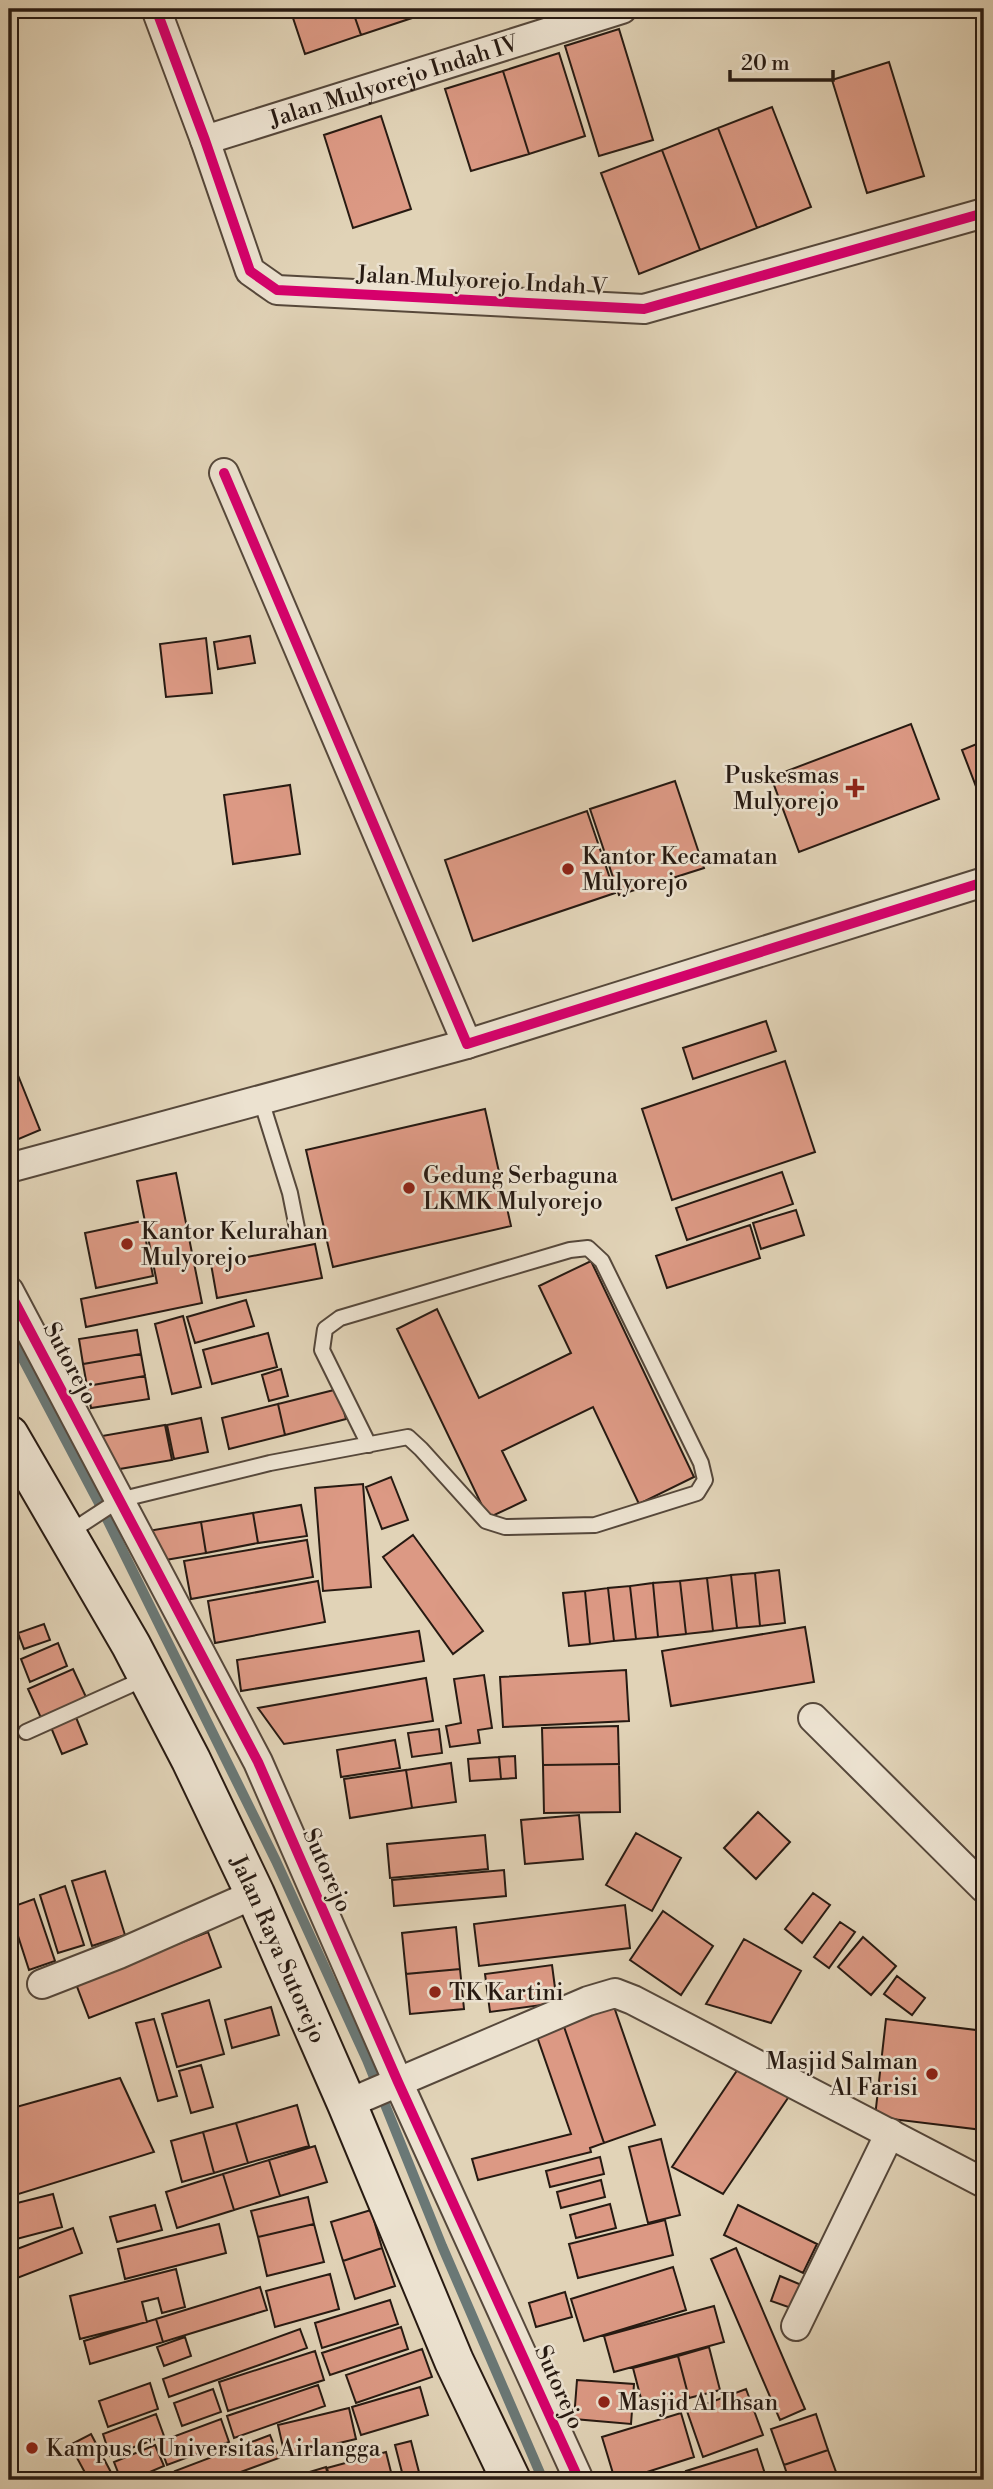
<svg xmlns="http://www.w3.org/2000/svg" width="993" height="2489" font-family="'Libre Bodoni',serif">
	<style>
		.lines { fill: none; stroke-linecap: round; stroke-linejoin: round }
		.stream { stroke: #6a7876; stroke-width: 10 }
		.building { fill: #dc9984; stroke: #271a12; stroke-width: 2 }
		.lane-casing { stroke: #56483b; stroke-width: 18 }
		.street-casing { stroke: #56483b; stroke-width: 32 }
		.secondary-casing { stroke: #271a12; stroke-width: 42 }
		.lane { stroke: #ece2d0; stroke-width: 14 }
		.street { stroke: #ece2d0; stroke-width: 28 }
		.secondary { stroke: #ece2d0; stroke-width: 38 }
		.cycleway-casing { stroke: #ece2d0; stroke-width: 15 }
		.cycleway { stroke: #d6006c; stroke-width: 10 }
		.poi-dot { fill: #8f2418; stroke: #ece2d0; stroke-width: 2.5 }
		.labels { text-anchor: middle; stroke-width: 5; stroke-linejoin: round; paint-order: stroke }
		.street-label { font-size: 23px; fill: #271a12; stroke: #ece2d0 }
		.poi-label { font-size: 23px; fill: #271a12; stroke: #ece2d0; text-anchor: start }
	</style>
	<rect width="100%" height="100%" fill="#e1d3b7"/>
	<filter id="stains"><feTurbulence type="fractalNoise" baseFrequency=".00286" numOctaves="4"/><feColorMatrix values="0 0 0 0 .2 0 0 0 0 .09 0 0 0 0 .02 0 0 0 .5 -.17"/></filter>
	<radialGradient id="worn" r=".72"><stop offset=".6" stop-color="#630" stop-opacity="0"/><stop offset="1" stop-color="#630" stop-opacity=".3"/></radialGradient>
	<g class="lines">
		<!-- stream -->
		<path class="stream" d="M9 1333 102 1509 276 1861 367 2060 442 2246 543 2480"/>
	</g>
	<!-- building -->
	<path class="building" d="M290 9H352L361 35 305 54Z
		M352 9H409L412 18 361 35Z
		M409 9H439L412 18Z
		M619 29 653 140 599 156 565 46Z
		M559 53 585 136 529 154 503 71Z
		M889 62 924 176 867 193 832 80Z
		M503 71 529 154 471 171 445 89Z
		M772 107 811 207 757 228 718 128Z
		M381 116 411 209 353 228 324 135Z
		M718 128 757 228 700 250 662 150Z
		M662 150 700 250 639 274 601 173Z
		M250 636 255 663 218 669 214 642Z
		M206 638 212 693 166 697 160 644Z
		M911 724 939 799 799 852 771 777Z
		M984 741V801L982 802 962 750Z
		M675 781 704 868 619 895 590 809Z
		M290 785 300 854 233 864 224 795Z
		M587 811 615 893 473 941 445 860Z
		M766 1021 776 1051 693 1079 683 1048Z
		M9 1053 40 1130 14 1141 9 1127Z
		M785 1061 815 1152 672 1200 642 1109Z
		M485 1109 511 1226 333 1267 306 1150Z
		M782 1172 793 1204 687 1240 676 1208Z
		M176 1173 202 1303 86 1327 81 1299 157 1283 137 1181Z
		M796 1210 804 1235 761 1249 753 1223Z
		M142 1221 153 1276 96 1288 85 1233Z
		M750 1225 760 1258 667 1288 656 1256Z
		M315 1244 322 1278 217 1298 211 1264Z
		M591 1261 694 1477 639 1504 593 1407 502 1451 526 1500 488 1518 397 1329 437 1309 479 1398 571 1353 539 1286Z
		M246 1300 254 1326 195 1343 187 1317Z
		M183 1316 201 1387 172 1394 155 1324Z
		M137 1330 141 1354 83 1364 79 1339Z
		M268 1333 277 1367 212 1384 203 1350Z
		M141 1354 145 1376 87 1386 83 1364Z
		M281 1369 288 1396 269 1401 262 1375Z
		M145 1376 149 1399 91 1408 87 1386Z
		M338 1389 346 1419 285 1435 278 1404Z
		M278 1404 285 1435 229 1449 222 1418Z
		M201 1418 208 1452 174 1459 167 1425Z
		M165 1425 172 1460 108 1471 102 1436Z
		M391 1477 408 1520 382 1529 366 1487Z
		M363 1484 371 1587 323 1591 315 1488Z
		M301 1505 307 1536 258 1543 253 1513Z
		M253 1513 258 1543 206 1553 201 1522Z
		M201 1522 206 1553 154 1562 148 1531Z
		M413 1535 483 1631 453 1654 383 1557Z
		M307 1540 313 1577 191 1599 184 1561Z
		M779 1570 785 1623 760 1626 755 1573Z
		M755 1573 760 1626 737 1628 731 1575Z
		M731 1575 737 1628 713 1631 707 1578Z
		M707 1578 713 1631 686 1634 680 1581Z
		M318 1581 325 1622 215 1643 208 1601Z
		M680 1581 686 1634 658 1637 653 1583Z
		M653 1583 658 1637 636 1639 630 1586Z
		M630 1586 636 1639 614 1641 608 1588Z
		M608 1588 614 1641 590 1644 585 1591Z
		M585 1591 590 1644 569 1646 563 1593Z
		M44 1624 50 1640 24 1649 18 1633Z
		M805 1627 814 1682 671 1706 662 1651Z
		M419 1631 424 1661 241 1691 237 1660Z
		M58 1643 67 1666 30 1682 21 1659Z
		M73 1669 86 1697 41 1718 28 1689Z
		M626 1670 629 1721 503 1727 500 1677Z
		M484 1675 492 1728 478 1730 480 1743 450 1747 446 1726 461 1723 454 1679Z
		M426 1678 433 1721 284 1744 258 1708Z
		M75 1715 87 1744 62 1754 50 1725Z
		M618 1726 619 1764 543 1765 542 1728Z
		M439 1729 442 1753 412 1757 408 1733Z
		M395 1740 400 1768 341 1777 337 1750Z
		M515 1756 516 1778 501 1779 499 1757Z
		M499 1757 501 1779 470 1781 468 1759Z
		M451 1763 456 1802 412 1808 406 1770Z
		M619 1764 620 1812 544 1813 543 1765Z
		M406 1770 412 1808 350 1818 344 1779Z
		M758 1812 790 1842 756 1879 724 1848Z
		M579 1815 583 1859 525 1864 521 1820Z
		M636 1833 681 1858 652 1911 606 1885Z
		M485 1835 488 1869 390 1878 387 1844Z
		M504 1870 506 1896 394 1906 392 1880Z
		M105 1871 125 1935 92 1946 72 1881Z
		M65 1886 84 1945 58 1953 40 1895Z
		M813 1893 830 1905 802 1943 785 1929Z
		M34 1899 55 1961 29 1970 9 1908Z
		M625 1905 630 1948 479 1966 474 1924Z
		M663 1911 713 1946 681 1995 630 1960Z
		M840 1922 855 1932 829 1968 814 1957Z
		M456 1927 460 1969 406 1974 402 1933Z
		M208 1932 221 1967 89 2018 76 1984Z
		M863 1937 896 1966 871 1995 838 1967Z
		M744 1939 801 1971 771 2023 706 2004Z
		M552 1965 557 2003 490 2012 485 1974Z
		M460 1969 464 2009 410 2014 406 1974Z
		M897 1976 925 1998 912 2015 884 1994Z
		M209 2000 224 2054 177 2067 162 2014Z
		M612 2001 655 2125 604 2143 561 2018Z
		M271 2007 279 2035 232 2048 225 2020Z
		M561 2018 604 2143 590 2148 591 2152 478 2180 472 2159 571 2134 534 2028Z
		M154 2019 177 2096 158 2101 136 2023Z
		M886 2019 984 2031 983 2130 875 2117Z
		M201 2065 213 2107 191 2113 179 2071Z
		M738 2069 790 2095 723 2194 672 2167Z
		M120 2078 154 2152 9 2197V2109Z
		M297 2105 309 2146 248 2163 236 2123Z
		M236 2123 248 2163 214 2173 203 2132Z
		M203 2132 214 2173 182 2182 171 2141Z
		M661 2139 680 2215 648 2223 629 2147Z
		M315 2146 327 2182 280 2196 269 2160Z
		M600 2157 604 2174 550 2187 546 2171Z
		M269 2160 280 2196 234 2210 223 2174Z
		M223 2174 234 2210 177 2228 166 2192Z
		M601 2180 605 2197 561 2208 557 2192Z
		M53 2194 62 2227 9 2241V2205Z
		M308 2197 314 2224 258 2237 251 2211Z
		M610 2204 616 2228 576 2238 570 2215Z
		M155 2205 162 2230 117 2242 110 2217Z
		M738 2205 817 2244 803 2273 724 2235Z
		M371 2210 382 2248 343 2261 331 2222Z
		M665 2220 673 2255 578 2278 569 2244Z
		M219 2224 226 2253 125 2279 118 2249Z
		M314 2224 324 2262 267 2276 258 2237Z
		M73 2228 82 2253 12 2280 9 2272V2252Z
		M382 2248 395 2286 355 2299 343 2261Z
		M736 2248 805 2409 780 2420 711 2259Z
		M673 2267 686 2310 584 2341 571 2299Z
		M176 2269 185 2307 162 2313 158 2298 142 2302 147 2322 80 2339 70 2296Z
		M330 2274 339 2309 275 2327 266 2291Z
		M780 2276 804 2286 794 2309 771 2301Z
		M260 2287 267 2310 163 2342 156 2319Z
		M565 2292 572 2317 536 2327 529 2303Z
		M390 2300 398 2324 322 2348 315 2323Z
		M714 2306 724 2342 614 2372 604 2336Z
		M156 2319 163 2342 90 2364 84 2341Z
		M401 2327 408 2349 330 2375 322 2353Z
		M300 2329 307 2348 169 2397 163 2379Z
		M185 2337 191 2356 164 2366 157 2347Z
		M709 2347 720 2390 689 2398 678 2356Z
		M422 2349 432 2377 356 2403 346 2375Z
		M315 2351 324 2380 228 2411 219 2382Z
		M678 2356 689 2398 644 2410 633 2368Z
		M577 2380 634 2384 631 2424 574 2419Z
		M150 2383 158 2409 108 2427 99 2401Z
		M318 2385 325 2406 234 2438 227 2416Z
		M420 2387 428 2415 361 2435 352 2407Z
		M213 2389 221 2412 182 2426 174 2403Z
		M746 2389 763 2435 703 2457 687 2411Z
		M349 2408 356 2439 285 2456 278 2425Z
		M681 2413 694 2457 622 2480H615L602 2437Z
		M156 2414 164 2436 110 2456 103 2434Z
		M816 2414 828 2450 784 2465 771 2429Z
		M221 2419 229 2442 167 2465 159 2442Z
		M91 2434 115 2480H89L70 2445Z
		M270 2435 279 2458 219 2480H179L175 2471Z
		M411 2441 420 2476 404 2480 395 2445Z
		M155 2445 164 2466 131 2480H121L114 2462Z
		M757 2449 767 2480H689L686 2471Z
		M828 2450 836 2472 813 2480H789L784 2465Z
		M386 2452 393 2480H330L327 2468Z
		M326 2467 329 2480H283Z"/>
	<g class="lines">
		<defs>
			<path id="lane" d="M261 1100 290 1193 297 1228
				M67 1534 119 1500 270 1463 408 1437 421 1449 486 1521 505 1527 595 1525 697 1493 705 1480 701 1463 602 1261 588 1248 570 1250 340 1318 325 1329 322 1350 369 1445
				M26 1732 146 1678"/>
			<g id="street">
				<path d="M156 9 205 140 250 271 277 290 644 309 984 213"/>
				<path id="s1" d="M205 140 622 9"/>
				<path d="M224 473 467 1044 984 882"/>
				<path d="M9 1168 467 1044"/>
				<path d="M9 1291 258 1762 398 2082 579 2480"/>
				<path d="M813 1718 984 1888"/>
				<path d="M42 1984 119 1954 255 1894"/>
				<path d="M347 2104 588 2001 615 1993 633 2000 984 2183"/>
				<path d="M796 2326 890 2133"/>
			</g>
			<g id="secondary">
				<path id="s2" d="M9 1435 131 1645 191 1760 255 1894 347 2104 454 2361 511 2480"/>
			</g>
		</defs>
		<!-- lane casing -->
		<use href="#lane" class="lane-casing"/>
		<!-- street casing -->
		<use href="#street" class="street-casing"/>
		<!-- secondary casing -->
		<use href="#secondary" class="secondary-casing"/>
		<!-- lane -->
		<use href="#lane" class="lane"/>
		<!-- street -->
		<use href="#street" class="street"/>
		<!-- secondary -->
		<use href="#secondary" class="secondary"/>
		<defs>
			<path id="cycleway" d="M156 9 205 140 250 271 277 290 644 309 984 213
				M224 473 467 1044 984 882
				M9 1291 258 1762 398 2082 579 2480"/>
		</defs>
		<!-- cycleway casing -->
		<use href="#cycleway" class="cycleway-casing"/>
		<!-- cycleway -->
		<use href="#cycleway" class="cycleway"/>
	</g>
	<!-- markers -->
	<g class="poi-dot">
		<path d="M851.5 777.5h7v7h7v7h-7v7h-7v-7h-7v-7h7z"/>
		<circle cx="568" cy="869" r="7"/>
		<circle cx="409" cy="1188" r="7"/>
		<circle cx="127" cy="1244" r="7"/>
		<circle cx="435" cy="1992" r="7"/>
		<circle cx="932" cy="2074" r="7"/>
		<circle cx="604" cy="2402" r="7"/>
		<circle cx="32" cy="2448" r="7"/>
	</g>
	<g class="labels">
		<!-- street labels -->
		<g class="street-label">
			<text dy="8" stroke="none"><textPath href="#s1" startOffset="198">Jalan Mulyorejo Indah IV</textPath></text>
			<text transform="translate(482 280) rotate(3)" y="8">Jalan Mulyorejo Indah V</text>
			<text transform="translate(71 1363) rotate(62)" y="8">Sutorejo</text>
			<text transform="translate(328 1870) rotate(66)" y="8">Sutorejo</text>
			<text dy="8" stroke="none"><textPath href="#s2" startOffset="581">Jalan Raya Sutorejo</textPath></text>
			<text transform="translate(560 2387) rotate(66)" y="8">Sutorejo</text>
		</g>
		<!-- poi labels -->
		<g class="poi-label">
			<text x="839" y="783" text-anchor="end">Puskesmas<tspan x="839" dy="26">Mulyorejo</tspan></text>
			<text x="582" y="864">Kantor Kecamatan<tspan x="582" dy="26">Mulyorejo</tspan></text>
			<text x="423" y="1183">Gedung Serbaguna<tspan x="423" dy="26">LKMK Mulyorejo</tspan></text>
			<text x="141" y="1239">Kantor Kelurahan<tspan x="141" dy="26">Mulyorejo</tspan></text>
			<text x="449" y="2000">TK Kartini</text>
			<text x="918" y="2069" text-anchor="end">Masjid Salman<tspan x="918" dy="26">Al Farisi</tspan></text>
			<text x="618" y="2410">Masjid Al Ihsan</text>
			<text x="46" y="2456">Kampus C Universitas Airlangga</text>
		</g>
	</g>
	<!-- margin -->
	<rect width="993" height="2489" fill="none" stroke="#e1d3b7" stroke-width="35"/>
	<rect x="10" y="10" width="972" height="2468" fill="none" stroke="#271a12" stroke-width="3.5"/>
	<rect x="18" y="18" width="958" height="2454" fill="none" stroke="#271a12" stroke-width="2"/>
	<!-- scale -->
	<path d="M730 70v10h103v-10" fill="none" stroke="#271a12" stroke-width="3.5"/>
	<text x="741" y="70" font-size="21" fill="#271a12" stroke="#ece2d0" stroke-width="5" paint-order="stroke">20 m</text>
	<rect width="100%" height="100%" filter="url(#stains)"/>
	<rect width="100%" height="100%" fill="url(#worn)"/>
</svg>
